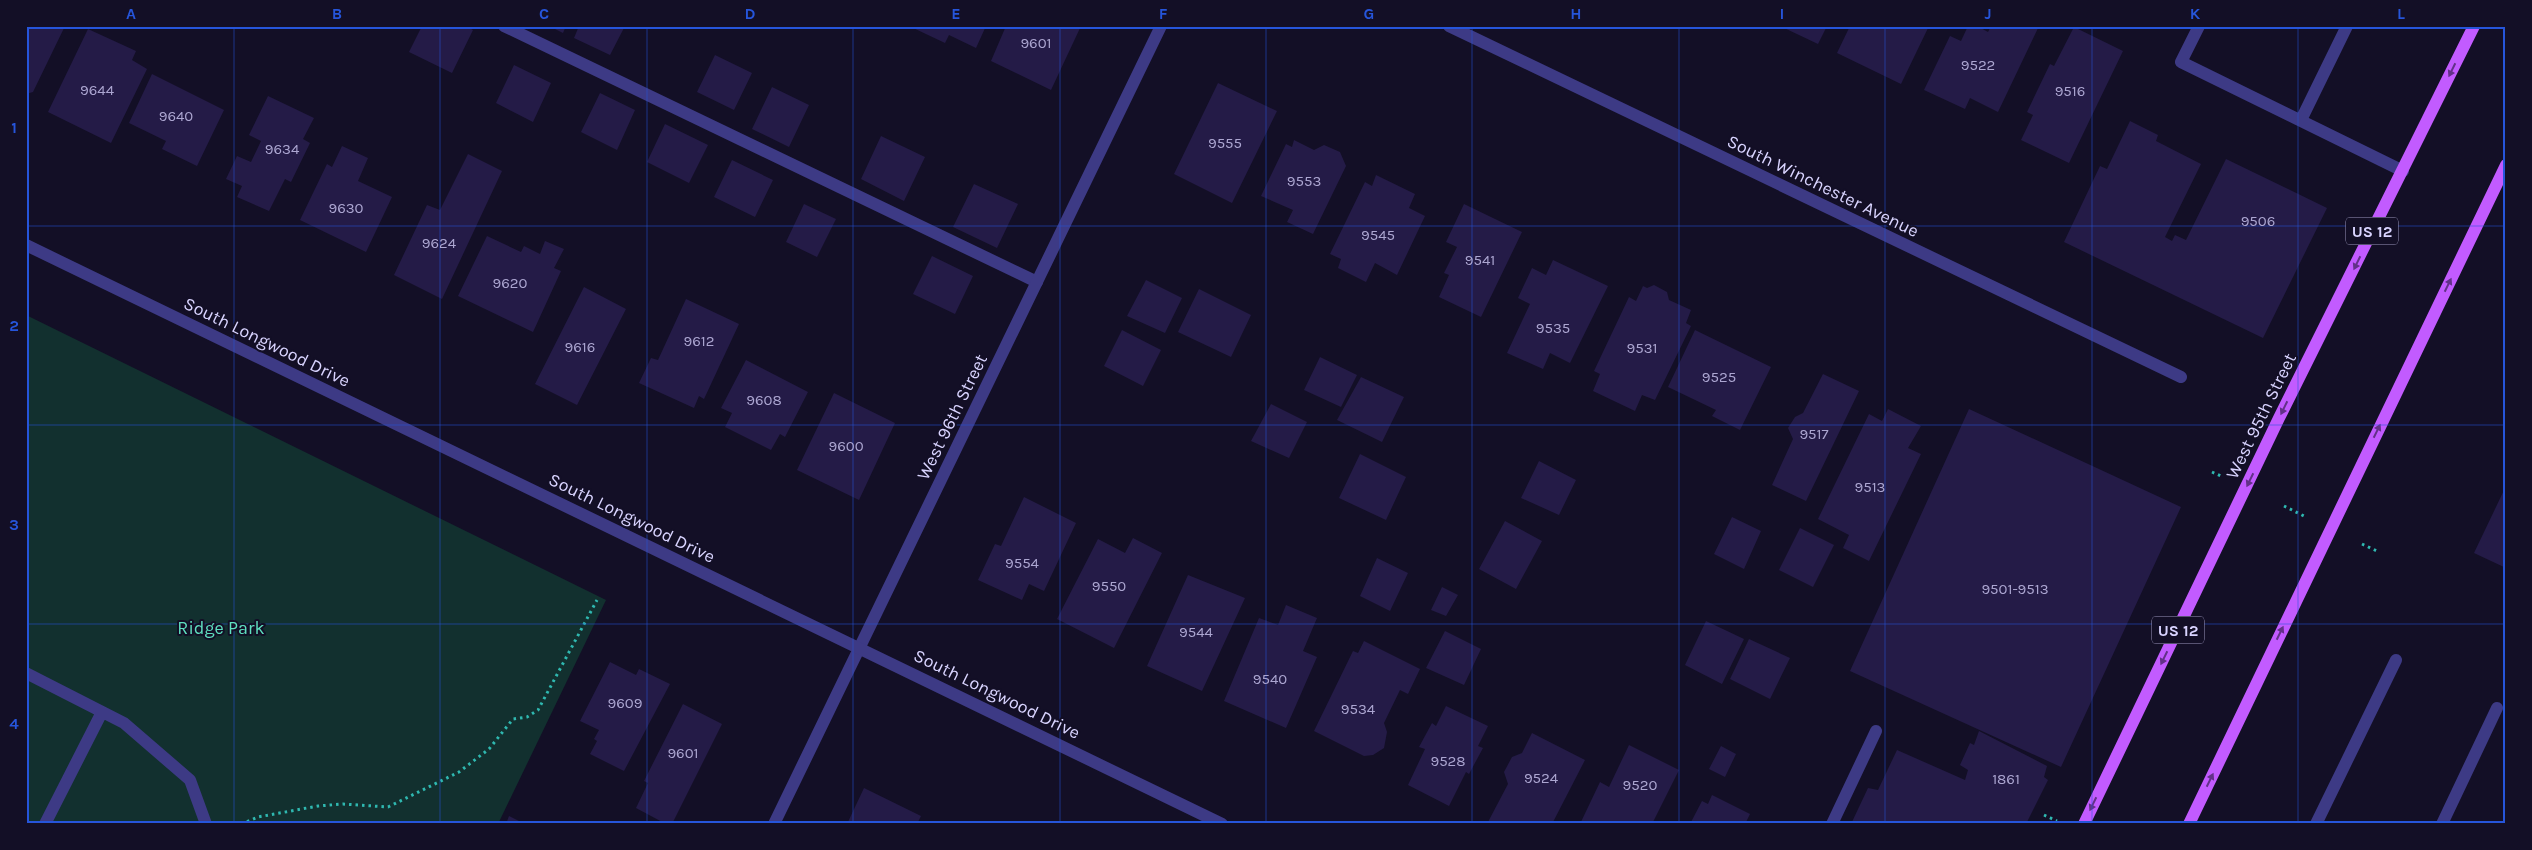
<svg xmlns="http://www.w3.org/2000/svg" width="2532" height="850" font-family="Karla,sans-serif">
	<style>
		.green { fill: #12302f }
		.building { fill: #241b47 }
		.lines { fill: none; stroke-linecap: round; stroke-linejoin: round }
		.path { stroke: #2fb8b0; stroke-width: 3; stroke-dasharray: 2.5 4; stroke-linecap: butt }
		.service { stroke: #3d3a85; stroke-width: 12 }
		.minor { stroke: #3d3a85; stroke-width: 12 }
		.tertiary { stroke: #3d3a85; stroke-width: 12 }
		.primary { stroke: #c25bff; stroke-width: 12 }
		.oneway { fill: #623188 }
		.grid { fill: none; stroke: #2655da; stroke-width: 1; stroke-opacity: 0.55 }
		.labels { text-anchor: middle; stroke-width: 4; stroke-linejoin: round; paint-order: stroke }
		.number-label { font-size: 15px; fill: #aca6d1 }
		.shield { fill: #130f26; stroke: #9e99be; stroke-width: 1 }
		.shield-label { font-size: 16px; font-weight: bold; fill: #d9d4ff }
		.street-label { font-size: 18px; fill: #d9d4ff; stroke: #130f26 }
		.park-label { font-size: 18px; fill: #5fe0c0; stroke: #130f26 }
		.neatline { fill: none; stroke: #2655da; stroke-width: 2 }
		.grid-label { font-size: 16px; text-anchor: middle; font-weight: bold; fill: #2655da }
	</style>
	<rect width="100%" height="100%" fill="#130f26"/>
	<!-- green -->
	<path class="green" d="M26 315 606 600 498 824H26Z"/>
	<!-- building -->
	<path class="building" d="M26 26H65L33 92 26 94Z
		M422 26H466L473 30 452 73 409 52Z
		M549 26H566L563 33Z
		M579 26H625L610 55 574 38Z
		M909 26H986L976 48 949 35 945 43Z
		M1006 26H1081L1051 90 991 61Z
		M1780 26H1827L1818 44Z
		M1850 26H1929L1901 84 1837 53Z
		M1968 26H1977L1988 32 1991 26H2039L1998 112 1970 98 1965 109 1924 90 1950 36 1961 41Z
		M2074 27 2123 51 2069 163 2021 140 2033 115 2027 112 2050 64 2054 66Z
		M88 29 136 51 132 60 147 69 111 143 48 112Z
		M715 55 752 73 734 110 697 92Z
		M514 65 551 83 533 122 496 103Z
		M152 74 224 110 197 166 162 149 166 141 129 123Z
		M1218 83 1277 111 1232 203 1174 174Z
		M772 87 809 105 789 147 752 129Z
		M600 93 635 110 617 150 581 132Z
		M268 96 314 118 303 139 310 143 291 182 285 179 269 211 237 197 242 186 226 179 237 156 251 162 261 141 249 135Z
		M2130 121 2158 135 2156 141 2201 164 2165 237 2172 241 2175 235 2186 240 2226 159 2327 208 2263 338 2064 242 2100 166 2107 169Z
		M665 124 708 145 689 183 647 162Z
		M881 136 925 157 904 201 861 179Z
		M1294 140 1314 150 1324 145 1340 152 1346 166 1313 234 1287 222 1293 210 1261 196 1286 144 1292 147Z
		M342 146 368 158 358 181 392 197 366 252 300 220 327 164 332 167Z
		M468 154 502 171 442 299 394 275 427 205 440 210Z
		M732 160 773 180 755 217 714 197Z
		M1376 175 1415 194 1409 208 1425 216 1397 275 1375 263 1366 282 1338 268 1341 259 1330 254 1365 182 1372 186Z
		M974 184 1018 204 997 248 953 227Z
		M804 204 836 219 817 257 786 242Z
		M1464 204 1522 232 1481 317 1439 297 1449 275 1444 273 1457 247 1446 242Z
		M487 236 521 252 524 246 540 254 545 241 564 249 554 268 561 271 533 332 458 296Z
		M932 256 973 276 955 314 913 294Z
		M1553 260 1608 286 1570 363 1550 353 1543 369 1507 353 1530 304 1518 298 1532 268 1546 275Z
		M1146 280 1182 298 1165 333 1127 316Z
		M1654 285 1667 292 1669 300 1691 310 1686 323 1691 326 1655 400 1642 395 1635 411 1593 391 1600 374 1594 371 1629 297 1636 301 1643 286 1647 288Z
		M584 287 626 309 577 405 535 384Z
		M1199 289 1251 315 1231 357 1178 332Z
		M686 299 739 324 704 399 699 396 694 408 639 383 651 358 658 360Z
		M1122 330 1161 350 1143 386 1104 366Z
		M1695 330 1771 367 1740 430 1712 416 1716 410 1668 387Z
		M1320 357 1357 375 1341 407 1304 390Z
		M746 360 808 392 785 437 780 434 771 450 725 427 732 413 721 408Z
		M1823 374 1859 391 1806 501 1772 485 1793 439 1788 428 1795 417 1803 413Z
		M1361 377 1404 397 1382 442 1337 420Z
		M834 393 895 423 859 500 797 470Z
		M1271 404 1307 422 1289 458 1251 441Z
		M1888 409 1921 426 1908 448 1921 454 1869 561 1843 548 1849 535 1818 519 1869 414 1882 421Z
		M1969 409 2181 507 2061 767 1850 671Z
		M1360 454 1406 477 1386 520 1339 498Z
		M1539 461 1576 480 1559 515 1521 498Z
		M2506 486V568L2474 553Z
		M1024 497 1076 523 1044 591 1029 584 1022 600 978 580 995 544 1001 546Z
		M1732 517 1761 531 1744 569 1714 554Z
		M1505 521 1542 541 1516 589 1479 569Z
		M1800 528 1834 545 1813 587 1779 570Z
		M1133 538 1162 553 1114 648 1057 619 1098 539 1125 553Z
		M1377 558 1408 573 1390 611 1360 596Z
		M1188 575 1245 598 1202 691 1147 666Z
		M1442 587 1458 595 1446 616 1431 610Z
		M1286 605 1317 618 1303 651 1317 657 1286 728 1224 701 1259 618 1278 625Z
		M1706 621 1744 639 1722 684 1685 665Z
		M1445 631 1481 649 1464 685 1426 668Z
		M1749 639 1790 658 1770 699 1730 679Z
		M1364 641 1420 669 1408 694 1400 690 1384 723 1387 732 1384 748 1373 755 1364 756 1314 731 1353 651 1358 653Z
		M610 662 636 675 639 669 670 684 624 771 590 754 597 741 594 739 599 730 580 721Z
		M683 704 722 724 672 824H666L636 808 648 783 644 781Z
		M1446 706 1488 726 1478 746 1483 748 1469 774 1466 772 1449 806 1408 785 1425 749 1419 747 1432 723 1436 726Z
		M1979 731 2047 766 2044 777 2048 780 2026 824H1851L1868 788 1878 790 1897 750 1965 780 1968 770 1960 765 1970 743 1974 745Z
		M1532 733 1585 760 1552 824H1493L1488 822 1508 784 1504 772 1512 757 1522 753Z
		M1629 745 1679 770 1652 824H1580L1600 782 1609 787Z
		M1721 746 1736 754 1725 777 1709 769Z
		M864 788 921 816 917 824H847Z
		M1712 795 1750 814 1745 824H1690L1702 801 1708 804Z
		M509 816 525 824H506Z"/>
	<g class="lines">
		<!-- path -->
		<path class="path" d="M26 324 27 322
			M2212 472 2221 476
			M2284 506 2306 517
			M2362 544 2377 551
			M2044 815 2057 821
			M241 824 258 817 318 806 343 804 388 807 459 772 489 749 513 719 527 717 538 710 597 600"/>
		<!-- service -->
		<path class="service" d="M504 26 1037 282
			M2199 26 2181 62 2403 171
			M2301 120 2347 26
			M26 673 124 723 190 780 206 824
			M45 824 102 712
			M1832 824 1876 731
			M2316 824 2396 660
			M2442 824 2497 708"/>
		<!-- minor -->
		<path class="minor" d="M1449 26 2181 377
			M774 824 1161 26"/>
		<!-- tertiary -->
		<path class="tertiary" d="M26 245 1222 824"/>
		<!-- primary -->
		<path class="primary" d="M2084 824 2279 418 2474 26
			M2189 824 2506 165"/>
	</g>
	<!-- one-way arrows -->
	<defs><path id="oneway-solid" d="M-6-.8H1V-3.2L6.5 0L1 3.2V.8H-6Z" transform="scale(1.25)"/></defs>
	<g class="oneway">
		<use href="#oneway-solid" transform="translate(2452 70) rotate(116)"/>
		<use href="#oneway-solid" transform="translate(2357 263) rotate(116)"/>
		<use href="#oneway-solid" transform="translate(2448 285) rotate(-64)"/>
		<use href="#oneway-solid" transform="translate(2284 408) rotate(116)"/>
		<use href="#oneway-solid" transform="translate(2377 431) rotate(-64)"/>
		<use href="#oneway-solid" transform="translate(2250 480) rotate(116)"/>
		<use href="#oneway-solid" transform="translate(2280 633) rotate(-64)"/>
		<use href="#oneway-solid" transform="translate(2164 658) rotate(116)"/>
		<use href="#oneway-solid" transform="translate(2210 780) rotate(-64)"/>
		<use href="#oneway-solid" transform="translate(2093 804) rotate(116)"/>
	</g>
	<!-- grid -->
	<path class="grid" d="M234 26V824M440 26V824M647 26V824M853 26V824M1060 26V824M1266 26V824M1472 26V824M1679 26V824M1885 26V824M2092 26V824M2298 26V824M26 226H2506M26 425H2506M26 624H2506"/>
	<g class="labels">
		<!-- number labels -->
		<g class="number-label">
			<text x="1036" y="48">9601</text>
			<text x="1978" y="70">9522</text>
			<text x="97" y="95">9644</text>
			<text x="2070" y="96">9516</text>
			<text x="176" y="121">9640</text>
			<text x="1225" y="148">9555</text>
			<text x="282" y="154">9634</text>
			<text x="1304" y="186">9553</text>
			<text x="346" y="213">9630</text>
			<text x="2258" y="226">9506</text>
			<text x="1378" y="240">9545</text>
			<text x="439" y="248">9624</text>
			<text x="1480" y="265">9541</text>
			<text x="510" y="288">9620</text>
			<text x="1553" y="333">9535</text>
			<text x="699" y="346">9612</text>
			<text x="580" y="352">9616</text>
			<text x="1642" y="353">9531</text>
			<text x="1719" y="382">9525</text>
			<text x="764" y="405">9608</text>
			<text x="1814" y="439">9517</text>
			<text x="846" y="451">9600</text>
			<text x="1870" y="492">9513</text>
			<text x="1022" y="568">9554</text>
			<text x="1109" y="591">9550</text>
			<text x="2015" y="594">9501-9513</text>
			<text x="1196" y="637">9544</text>
			<text x="1270" y="684">9540</text>
			<text x="625" y="708">9609</text>
			<text x="1358" y="714">9534</text>
			<text x="683" y="758">9601</text>
			<text x="1448" y="766">9528</text>
			<text x="1541" y="783">9524</text>
			<text x="2006" y="784">1861</text>
			<text x="1640" y="790">9520</text>
		</g>
		<!-- shield labels -->
		<g class="shield">
			<rect x="2346" y="217.5" width="52" height="27" rx="4"/>
			<rect x="2152" y="616.5" width="52" height="27" rx="4"/>
		</g>
		<g class="shield-label">
			<text x="2372" y="237">US 12</text>
			<text x="2178" y="636">US 12</text>
		</g>
		<!-- street labels -->
		<g class="street-label">
			<text transform="translate(1823 186) rotate(26)" y="6">South Winchester Avenue</text>
			<text transform="translate(267 342) rotate(26)" y="6">South Longwood Drive</text>
			<text transform="translate(2261 416) rotate(-64)" y="6">West 95th Street</text>
			<text transform="translate(952 417) rotate(-64)" y="6">West 96th Street</text>
			<text transform="translate(632 518) rotate(26)" y="6">South Longwood Drive</text>
			<text transform="translate(997 694) rotate(26)" y="6">South Longwood Drive</text>
		</g>
		<!-- park labels -->
		<g class="park-label">
			<text x="221" y="634">Ridge Park</text>
		</g>
	</g>
	<!-- border -->
	<rect width="2532" height="850" fill="none" stroke="#130f26" stroke-width="55"/>
	<rect x="28" y="28" width="2476" height="794" class="neatline"/>
	<g class="grid-label">
		<text x="131" y="19">A</text>
		<text x="337" y="19">B</text>
		<text x="544" y="19">C</text>
		<text x="750" y="19">D</text>
		<text x="956" y="19">E</text>
		<text x="1163" y="19">F</text>
		<text x="1369" y="19">G</text>
		<text x="1576" y="19">H</text>
		<text x="1782" y="19">I</text>
		<text x="1988" y="19">J</text>
		<text x="2195" y="19">K</text>
		<text x="2401" y="19">L</text>
		<text x="14" y="133">1</text>
		<text x="14" y="331">2</text>
		<text x="14" y="530">3</text>
		<text x="14" y="729">4</text>
	</g>
</svg>
